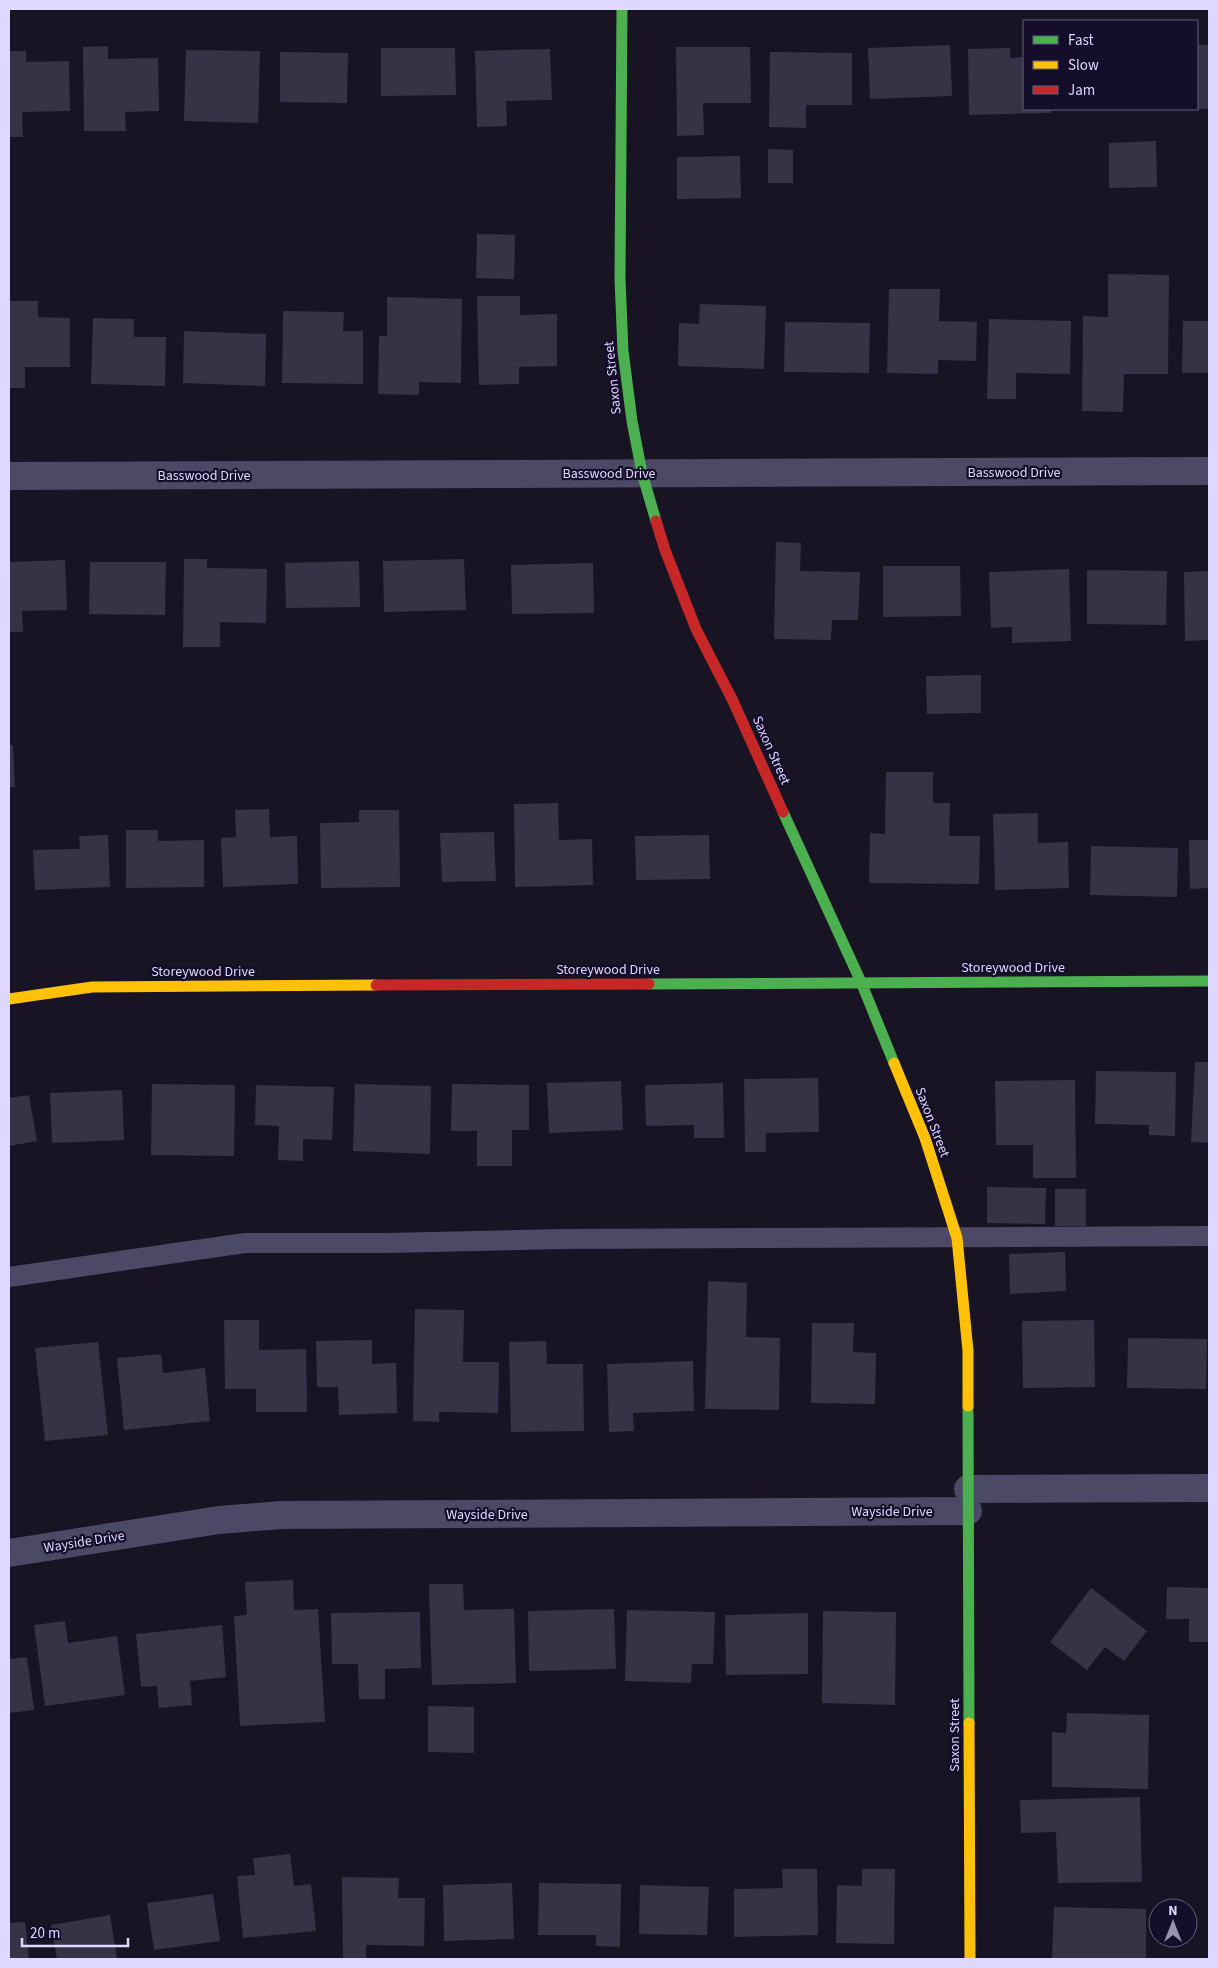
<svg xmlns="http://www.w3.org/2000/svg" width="1218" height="1968" font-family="'Source Sans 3',sans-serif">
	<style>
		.building { fill: #373246 }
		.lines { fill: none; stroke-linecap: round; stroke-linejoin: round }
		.lane { stroke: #4b4965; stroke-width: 20 }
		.street { stroke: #4b4965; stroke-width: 28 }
		.fast { stroke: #4caf50; stroke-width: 11 }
		.slow { stroke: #ffc107; stroke-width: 11 }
		.jam { stroke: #c62828; stroke-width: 11 }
		.labels { text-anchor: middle; stroke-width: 4.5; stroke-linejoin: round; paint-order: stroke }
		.street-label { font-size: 14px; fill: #ded7ff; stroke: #140e2a }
	</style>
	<rect width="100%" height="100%" fill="#181424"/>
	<!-- building -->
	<path class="building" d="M950 45 952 96 870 99 868 48Z
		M1197 45H1209V109H1197Z
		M108 46V59L158 58 159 111 125 112 126 131H84L83 47Z
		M676 47H750L751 103H703L704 135 677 136Z
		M381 48H455L456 95 381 96Z
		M1010 48V58L1024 57V109H1051V113L969 115 968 49Z
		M550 49 552 100 506 101 507 126 477 127 475 51Z
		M186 50 260 51 258 123 184 121Z
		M9 51H26V62L69 61 70 111 22 112 23 137H9Z
		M280 52 348 53 347 103 280 102Z
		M770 52 852 53V105H806V128L769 127Z
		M1156 141 1157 187 1109 188V143Z
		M768 149 793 150V183H768Z
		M740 156 741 198 677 199V157Z
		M477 234 515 235 514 279 476 278Z
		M1108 274 1169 275 1168 374H1124L1123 412 1082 411 1083 316 1108 317Z
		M889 289H940L939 321 977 322 976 361 938 360V374L887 373Z
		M477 296H520V315L557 314V366L519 367V384L479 385Z
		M387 297 462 299 461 383 419 382V395L378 394 379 336H387Z
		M9 301H38V317L70 318V367H25V388H9Z
		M700 304 766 306 764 369 678 366 679 323 699 324Z
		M283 311 344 312 343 331H363V384L282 383Z
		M93 318 134 319V337H166L165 386 91 384Z
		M989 319 1071 321 1070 374 1016 373V399H987Z
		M1183 321H1209V373H1182Z
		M785 322 870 323 869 373 784 372Z
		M184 331 266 334 265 386 183 383Z
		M776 542 801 543 800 571 860 572 858 620H832L831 640 774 639Z
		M184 559H207V568L267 569 266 623 220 622V647H183Z
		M464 559 466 610 384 612 383 561Z
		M65 560 67 610 22 611 23 632H9V562Z
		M359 561 360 607 286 608 285 563Z
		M90 562H166L165 615 89 614Z
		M593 563 594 613 512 614 511 565Z
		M883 566H960L961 616 883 617Z
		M1069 569 1071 641 1012 643V627L991 628 989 572Z
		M1087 570 1167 571 1166 625 1087 624Z
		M1209 571V640L1185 641 1184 572Z
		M981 675V713L927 714 926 676Z
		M9 745H13L15 787H9Z
		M886 772H933V803H950L949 836H980L979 884 869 883 870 833 885 834Z
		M558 803 559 840 592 839 593 885 515 887 514 804Z
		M269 809 270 837 297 836 298 884 223 887 221 838 236 837 235 810Z
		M359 810H399L400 887 321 888 320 823 359 822Z
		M1038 813V843L1068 842 1069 888 995 890 993 814Z
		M126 830H158V841L204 840V887L126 888Z
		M494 832 496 881 442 882 440 833Z
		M108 835 110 887 35 890 33 850 80 849 79 836Z
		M709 835 710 879 636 880 635 836Z
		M1189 840H1209V888L1190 889Z
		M1091 846 1178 848 1177 897 1090 895Z
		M1195 1062H1209V1143L1191 1142Z
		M1096 1071 1176 1072 1175 1136 1149 1135V1125L1095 1124Z
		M818 1078 819 1132 766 1133V1152H745L744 1079Z
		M1075 1080 1076 1178H1033V1145H996L995 1081Z
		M621 1081 623 1130 549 1133 547 1083Z
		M723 1083 724 1138H694V1125L646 1126 645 1085Z
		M152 1084 235 1085 234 1156 151 1155Z
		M355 1084 431 1086 430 1154 353 1151Z
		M452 1084 529 1085V1130H512V1166H477V1131H451Z
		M256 1085 334 1087 332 1140 303 1139V1161L278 1160 279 1126 255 1125Z
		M122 1090 124 1140 52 1143 50 1093Z
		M29 1095 37 1141 9 1146V1098Z
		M987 1187 1046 1188 1045 1224 987 1223Z
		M1055 1189H1086V1226H1055Z
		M1065 1252 1066 1291 1010 1294 1009 1254Z
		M708 1281 747 1283 746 1337 780 1338 779 1410 705 1409Z
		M415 1309 464 1310 463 1362H499L498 1413 439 1412V1422L413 1421Z
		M224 1320H259V1350L306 1349 307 1412H256V1389H225Z
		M1094 1320 1095 1387 1023 1388 1022 1321Z
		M812 1323H854L853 1352 876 1353 875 1404 811 1403Z
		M1128 1338 1207 1339 1206 1389 1127 1388Z
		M372 1340V1364L396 1363 397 1413 339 1415 338 1387H317L316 1341Z
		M546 1341 547 1364H583L584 1431 511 1432 509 1342Z
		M98 1342 108 1435 45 1441 35 1348Z
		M161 1354 163 1373 205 1368 210 1421 124 1430 117 1358Z
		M693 1361 694 1411 633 1413 634 1431 609 1432 607 1364Z
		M293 1580 294 1610 318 1609 325 1722 240 1726 234 1616 247 1615 245 1582Z
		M429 1584H463L464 1610 514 1609 516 1683 432 1685Z
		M1167 1587 1209 1588V1642H1189V1619H1166Z
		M1091 1588 1147 1631 1124 1661 1105 1647 1087 1670 1050 1642Z
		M614 1609 616 1669 529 1671 528 1611Z
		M627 1610 715 1612 713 1664H692L691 1683 625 1681Z
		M823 1611 896 1612 895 1705 822 1703Z
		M420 1612 421 1668 385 1669V1699H359L358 1664H332L331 1613Z
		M808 1613V1674L726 1675 725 1615Z
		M65 1621 68 1643 117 1636 125 1695 45 1706 34 1625Z
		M222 1625 226 1677 190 1681 192 1705 159 1708 157 1686 141 1687 136 1634Z
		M27 1657 34 1710 9 1713V1659Z
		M428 1706 474 1707V1753L428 1752Z
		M1067 1713 1149 1715 1148 1789 1052 1787V1732L1066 1733Z
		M1140 1797 1142 1882 1058 1883 1056 1832 1021 1833 1020 1800Z
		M290 1854 294 1886 311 1884 316 1931 243 1938 237 1876 255 1875 253 1858Z
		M782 1869H817L818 1935 734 1937V1889L783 1888Z
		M862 1869H895L894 1944 836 1943 837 1885 862 1886Z
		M342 1877 399 1878 398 1898H425L424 1946 366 1945V1959L343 1958Z
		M512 1883 514 1939 444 1941 443 1885Z
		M539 1883 621 1884 620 1947 596 1946V1935H538Z
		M640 1885 709 1887 707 1935 639 1934Z
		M213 1894 220 1941 154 1950 147 1903Z
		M1054 1907 1146 1909V1959H1052Z
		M110 1915 117 1959H57L51 1925Z
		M25 1922 29 1959H9V1923Z"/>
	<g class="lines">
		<!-- lane -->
		<path class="lane" d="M9 1277 245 1243H386L561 1239 1209 1236"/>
		<!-- street -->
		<path class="street" d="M9 476 1209 471
			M968 1489 1209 1488
			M9 1553 219 1520 281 1515 968 1511"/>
		<!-- fast -->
		<path class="fast" d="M622 9 620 279 623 351 632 421 642 473 656 521
			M783 812 861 982 894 1063
			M649 984 1209 981
			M968 1406 969 1723"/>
		<!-- slow -->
		<path class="slow" d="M9 999 92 987 376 985
			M894 1063 925 1138 957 1238 968 1351V1406
			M969 1723 970 1959"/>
		<!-- jam -->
		<path class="jam" d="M656 521 665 550 696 629 733 701 783 812
			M376 985 649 984"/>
	</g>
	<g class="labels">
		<!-- street labels -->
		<g class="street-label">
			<text transform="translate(612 378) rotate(-96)" y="5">Saxon Street</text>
			<text x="1014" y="477">Basswood Drive</text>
			<text x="609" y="478">Basswood Drive</text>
			<text x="204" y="480">Basswood Drive</text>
			<text transform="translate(772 750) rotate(66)" y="5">Saxon Street</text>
			<text x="1013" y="972">Storeywood Drive</text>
			<text x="608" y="974">Storeywood Drive</text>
			<text x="203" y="976">Storeywood Drive</text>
			<text transform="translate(933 1122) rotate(69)" y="5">Saxon Street</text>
			<text x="892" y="1516">Wayside Drive</text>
			<text x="487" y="1519">Wayside Drive</text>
			<text transform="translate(84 1541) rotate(-9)" y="5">Wayside Drive</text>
			<text transform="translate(954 1735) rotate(-90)" y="5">Saxon Street</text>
		</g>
	</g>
	<!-- border -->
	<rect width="1218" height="1968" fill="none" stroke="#ded7ff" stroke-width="20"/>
	<!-- legend -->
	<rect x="1023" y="20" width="175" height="90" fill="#140e2a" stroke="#655e7f"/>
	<rect x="1033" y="36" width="25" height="8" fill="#4caf50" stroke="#655e7f"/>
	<text x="1068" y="45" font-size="15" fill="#ded7ff">Fast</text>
	<rect x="1033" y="61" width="25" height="8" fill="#ffc107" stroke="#655e7f"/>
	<text x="1068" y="70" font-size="15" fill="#ded7ff">Slow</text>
	<rect x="1033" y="86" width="25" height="8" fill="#c62828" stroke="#655e7f"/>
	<text x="1068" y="95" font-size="15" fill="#ded7ff">Jam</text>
	<!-- north arrow -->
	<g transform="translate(1173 1923)"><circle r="24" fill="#140e2a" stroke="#655e7f"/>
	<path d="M0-4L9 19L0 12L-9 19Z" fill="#9993b2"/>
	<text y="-8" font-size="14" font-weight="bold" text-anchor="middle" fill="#ded7ff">N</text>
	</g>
	<!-- scale -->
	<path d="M22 1938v8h106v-8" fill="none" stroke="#ded7ff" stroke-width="2.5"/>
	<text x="30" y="1938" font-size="15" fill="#ded7ff" stroke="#140e2a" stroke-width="4" paint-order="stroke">20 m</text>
</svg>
